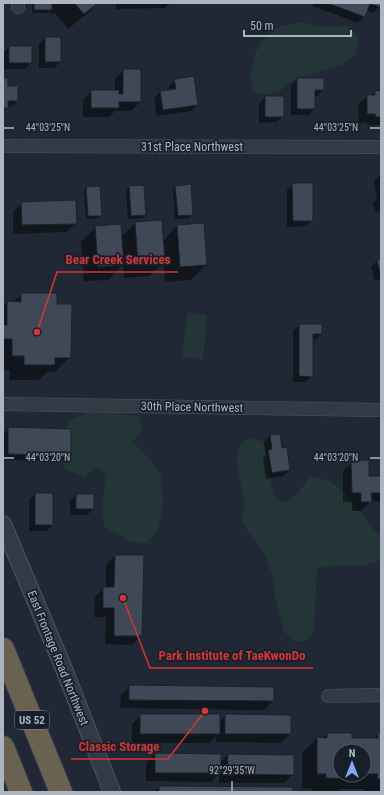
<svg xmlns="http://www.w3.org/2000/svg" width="384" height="795" font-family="'Roboto Condensed',sans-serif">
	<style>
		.green { fill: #233537 }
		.shadow { fill: #0007; fill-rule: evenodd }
		.building { fill: #3e4857; stroke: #1b212c }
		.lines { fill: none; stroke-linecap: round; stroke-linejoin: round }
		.minor-casing { stroke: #4e5560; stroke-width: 14 }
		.tertiary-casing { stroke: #4e5560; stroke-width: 18 }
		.motorway-casing { stroke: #3b424d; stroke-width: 24 }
		.minor { stroke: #333a45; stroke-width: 13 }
		.tertiary { stroke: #333a45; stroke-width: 16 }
		.motorway { stroke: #6b6150; stroke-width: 22 }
		.ticks { fill: none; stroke: #adb5c2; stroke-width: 1.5 }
		.labels { text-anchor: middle; stroke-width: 3.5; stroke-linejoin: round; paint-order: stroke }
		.shield { fill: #191f2a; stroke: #818894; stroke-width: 1 }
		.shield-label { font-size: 11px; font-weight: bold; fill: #adb5c2 }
		.street-label { font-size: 12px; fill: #adb5c2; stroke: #191f2a }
		.ticks-label { font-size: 10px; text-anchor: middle; fill: #adb5c2; stroke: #191f2a; stroke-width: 3.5; stroke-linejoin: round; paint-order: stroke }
		.leader { fill: none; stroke: #d23637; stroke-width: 1.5 }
		.callout-dot { fill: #d23637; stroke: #191f2a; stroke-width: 1.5 }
		.callout-label { font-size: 13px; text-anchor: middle; font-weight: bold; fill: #d23637; stroke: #191f2a; stroke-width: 3.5; stroke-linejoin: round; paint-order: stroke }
	</style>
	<rect width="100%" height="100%" fill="#202835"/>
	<!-- green -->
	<path class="green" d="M301 22 324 27 346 26 359 37 355 55 343 65 294 79 278 92 266 95 253 92 250 77 255 53 267 35 280 26Z
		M187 313 207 315 203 359 182 357Z
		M86 413H119L139 417 142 432 132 441 144 453 161 473 163 503 158 531 145 544 128 541 116 533 104 527 102 508 106 473 95 467 84 477 65 469 59 452V439L70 421Z
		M248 438 263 441 274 497 286 503 298 493 310 476 330 481 345 493 381 538V560L365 565 335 566 317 568 314 632 303 642 294 641 284 631 276 602 273 576 264 553 248 532 242 519 245 503 237 467 238 449Z"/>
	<!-- shadow -->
	<path class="shadow" d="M32 3H98L88 13 68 29 55 13 52 15 49 11 48 13H32Z
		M116 3H171L165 8 116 9Z
		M232 3H281L232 4Z
		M314 3H380L379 7 373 13 366 10 364 16 358 23 313 6Z
		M45 38 60 62 54 68H39V44Z
		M9 47 31 63 25 69H3V53Z
		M124 70 140 102 131 111H115L109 117H83V100L92 91H115V79Z
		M3 79 17 101 11 107H7L3 112Z
		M297 79 323 90 317 96H314V109L308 115H291V85Z
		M175 80 197 105 191 111 157 116 154 98 160 92 169 91V86Z
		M381 91V123L379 125H367V122L359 123 358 105 367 96H371L375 92Z
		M265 97 283 116 277 122 259 123V104Z
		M380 175H381V211L375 212 373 203 377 199 374 181Z
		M293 184 312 220 306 226 287 227V190Z
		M129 187 145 215 142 218 128 219 126 190Z
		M176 187 192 215 189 218 175 219 173 189Z
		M86 188 101 215 98 218 86 219 84 191Z
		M22 203 76 223 66 232 13 234V212Z
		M136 223 163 241 177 226 206 265 191 280 165 282 164 262 149 276 124 278 123 265 108 280 84 281 81 242 96 227 121 237Z
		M378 260H381V279L374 280 371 267Z
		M22 294 56 305 70 357 55 372H47L39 380H9L10 370H3V306L7 302H13Z
		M299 325H321V334L315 340H312V376L306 382H293V331Z
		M9 428 70 455 64 461 3 460V434Z
		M270 436 281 449 286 448 289 470 283 476 266 479 263 457 266 454 264 442Z
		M352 462 368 477H381V501L370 502 361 511H352V502H343V471Z
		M35 494 52 525 46 531H29V500Z
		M76 495 93 509 87 515H70V501Z
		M115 556H143L141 636 132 645 105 644 106 617H94L95 597 104 588H106V565Z
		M130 686 273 701 264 710 120 708 121 695Z
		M141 715 219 722 226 715 290 716V734L281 743 216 742V736L210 743H132V724Z
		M327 734 351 739H373L379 734H381V792H363V789H340L336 792H312V789L302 788V753L317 738H323ZM340 751H364V775H340Z
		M155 754 220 763 228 755 293 774 284 783H219V774L211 782 146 781V763Z
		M159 787 292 788V792H154Z"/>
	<!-- building -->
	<path class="building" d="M34 3H52V10H34Z
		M74 3H98L84 14Z
		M327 3H381V4L380 7 370 4 365 17Z
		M45 37H61V62H45Z
		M9 46H32V63H9Z
		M123 69H141V102H119V108H91V90H119V94H123Z
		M194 76 198 105 163 110 160 91 176 89 174 79Z
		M3 78H8V86H18V101H8V108H3Z
		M297 78H324V90H315V109H297Z
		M381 90V117H376L375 114H367V95H375V91Z
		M265 96H284V117H265Z
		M292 183H313V221H293Z
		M191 184 193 215 178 216 175 186Z
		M144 185 146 215 131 216 129 186Z
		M100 186 102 216H88L86 187Z
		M76 200 77 224 22 225 21 202Z
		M162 220 165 262 138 264 135 222Z
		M204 223 207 265 180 267 177 225Z
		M121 224 124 265 98 267 95 226Z
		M381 259V274H380L377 260Z
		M21 293H57V304H72L71 358H55V365H24V356H12V339H3V325H7V301L21 302Z
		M299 324H322V334H313V377L299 376Z
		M8 427 71 429V456L8 454Z
		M280 434 282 448 287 447 290 470 272 473 268 450 272 449 270 435Z
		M369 460V476H381V493H371L372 502H361V493H352L351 461Z
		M35 493H53V525H35Z
		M76 494H94V509H76Z
		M115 555H144L142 636H114V608H103V587H114Z
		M129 685 274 687V701L129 700Z
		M140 714H220V734H140Z
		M225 714 291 715V734H225Z
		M327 733H352V738H378V733H381V779H377L378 774H364V751H340V775H351V779L326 778V774H317V737L327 738Z
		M155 753 221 754V773H155Z
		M228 754 294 755V775L227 774Z
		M159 786 293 787V792H159Z"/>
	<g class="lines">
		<defs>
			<path id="minor" d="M18 3V7
				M3 146 381 147
				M3 404 381 410
				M328 696 381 695"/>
			<path id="tertiary" d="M3 524 64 669 112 792"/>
			<path id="motorway" d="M3 649 61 792
				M3 747 21 792"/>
		</defs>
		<!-- minor casing -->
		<use href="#minor" class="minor-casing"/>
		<!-- tertiary casing -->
		<use href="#tertiary" class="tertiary-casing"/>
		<!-- motorway casing -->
		<use href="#motorway" class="motorway-casing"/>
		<!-- minor -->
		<use href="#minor" class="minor"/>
		<!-- tertiary -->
		<use href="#tertiary" class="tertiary"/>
		<!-- motorway -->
		<use href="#motorway" class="motorway"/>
	</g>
	<!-- ticks -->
	<path class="ticks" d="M4 128H14M370 128H380M4 458H14M370 458H380M232 781V791"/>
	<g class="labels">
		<!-- shield labels -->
		<rect class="shield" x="15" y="711" width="34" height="18" rx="3"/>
		<g class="shield-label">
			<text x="32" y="724">US 52</text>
		</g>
		<!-- street labels -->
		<g class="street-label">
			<text x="192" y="151">31st Place Northwest</text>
			<text transform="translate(192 407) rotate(1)" y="4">30th Place Northwest</text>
			<text transform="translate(58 658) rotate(68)" y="4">East Frontage Road Northwest</text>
		</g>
	</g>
	<g class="ticks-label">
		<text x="48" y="131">44°03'25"N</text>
		<text x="336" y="131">44°03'25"N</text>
		<text x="48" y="461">44°03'20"N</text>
		<text x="336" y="461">44°03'20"N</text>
		<text x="232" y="774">92°29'35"W</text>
	</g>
	<!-- callouts -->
	<path class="leader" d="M37 332L57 272H178M123 598L150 668H313M205 711L168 759H71"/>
	<g class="callout-dot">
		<circle cx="37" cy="332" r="4"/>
		<circle cx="123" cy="598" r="4"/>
		<circle cx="205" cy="711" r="4"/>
	</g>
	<g class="callout-label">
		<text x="118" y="264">Bear Creek Services</text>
		<text x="232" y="660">Park Institute of TaeKwonDo</text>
		<text x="119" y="751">Classic Storage</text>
	</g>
	<!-- border -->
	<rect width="384" height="795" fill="none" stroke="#adb5c2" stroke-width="8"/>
	<!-- north arrow -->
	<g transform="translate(352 763)"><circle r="19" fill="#191f2a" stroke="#545b67"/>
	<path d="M0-3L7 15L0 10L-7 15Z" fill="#82abf3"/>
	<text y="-6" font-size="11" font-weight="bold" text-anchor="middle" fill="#adb5c2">N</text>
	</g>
	<!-- scale -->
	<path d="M244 30v6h107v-6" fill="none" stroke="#adb5c2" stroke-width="2"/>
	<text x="250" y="30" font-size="12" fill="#adb5c2" stroke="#191f2a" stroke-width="3" paint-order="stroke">50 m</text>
</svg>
